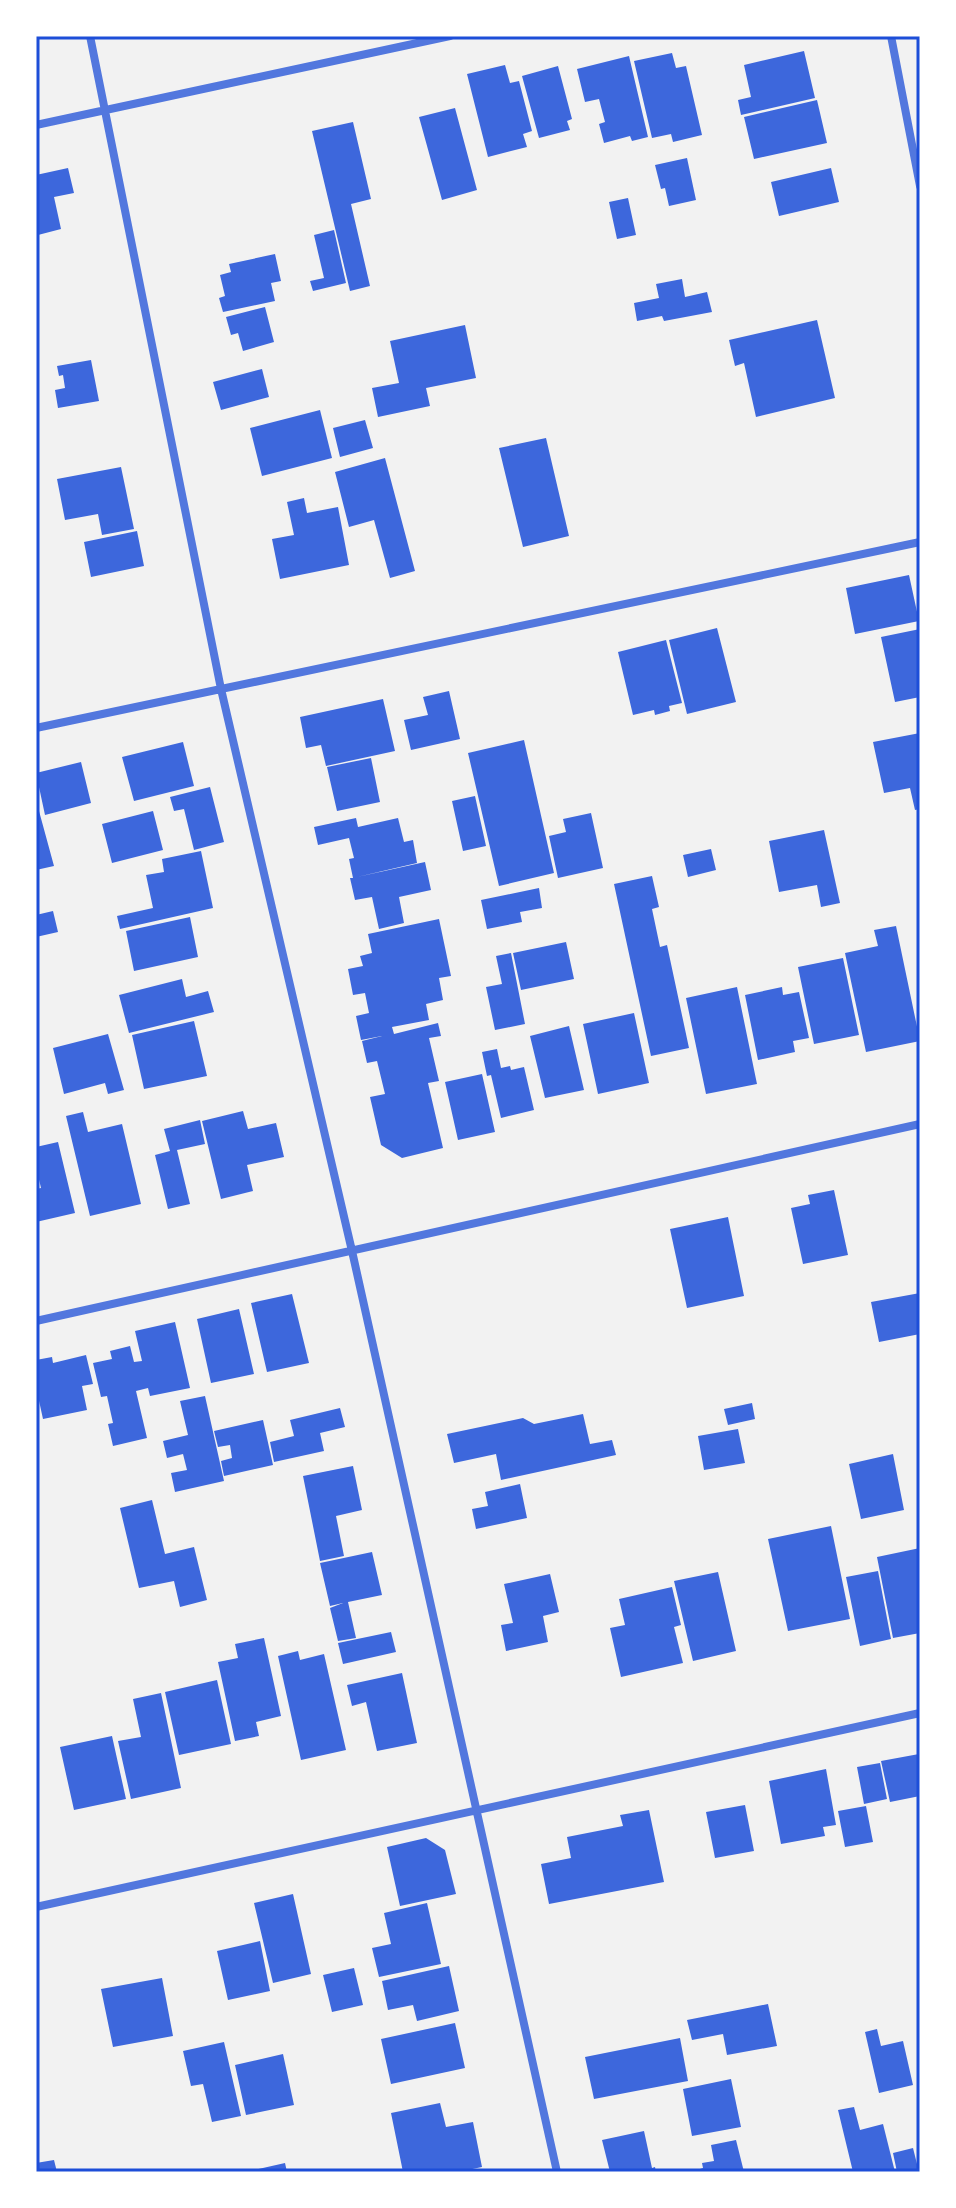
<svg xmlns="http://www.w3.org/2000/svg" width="956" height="2208" font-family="'Asap Condensed',sans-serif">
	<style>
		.building { fill: #3d67dc }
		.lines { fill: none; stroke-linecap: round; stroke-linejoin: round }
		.minor { stroke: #5277de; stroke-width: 8 }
		.neatline { fill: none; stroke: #1d4ed8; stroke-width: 3 }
	</style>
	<rect width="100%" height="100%" fill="#f2f2f2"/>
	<!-- building -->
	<path class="building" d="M804 51 815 98 741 115 738 100 751 97 744 65Z
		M672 53 676 68 686 66 702 135 673 142 671 134 652 138 634 61Z
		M629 56 648 137 632 141 630 136 604 143 599 124 605 122 599 99 585 102 577 69Z
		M505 65 510 83 519 81 532 131 523 134 527 147 488 157 467 74Z
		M558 66 572 119 567 121 570 130 539 138 522 76Z
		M817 100 827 143 754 159 744 117Z
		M455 108 477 190 442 200 419 117Z
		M353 122 371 199 351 204 370 286 350 291 312 131Z
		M687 158 696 200 669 206 665 188 661 189 655 165Z
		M68 168 74 193 54 197 61 229 38 235 36 175Z
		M831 168 839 202 779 216 771 182Z
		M628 198 636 235 617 239 609 202Z
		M334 230 346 283 313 291 310 281 324 278 314 235Z
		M275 254 281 281 271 283 275 301 223 312 219 298 225 296 220 275 231 272 229 264Z
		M682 279 685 297 707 292 712 312 664 321 662 316 637 321 634 303 659 298 656 284Z
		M265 307 274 342 243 351 238 333 231 335 226 317Z
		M817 320 835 398 756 417 744 363 735 366 729 340Z
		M465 325 476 378 426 388 430 406 378 417 372 388 399 383 390 341Z
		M91 360 99 401 58 408 55 390 65 388 63 375 59 376 57 366Z
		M262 369 269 397 221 410 213 382Z
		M320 410 332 458 262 476 250 428Z
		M365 420 373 448 340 457 333 428Z
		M546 438 569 536 523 547 499 448Z
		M385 458 415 571 390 578 374 520 349 527 335 472Z
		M121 467 134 529 102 535 98 514 65 520 57 479Z
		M304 498 307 513 338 507 349 565 280 579 272 539 294 535 287 502Z
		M137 531 144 566 91 577 84 542Z
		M909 575 919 621 855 634 846 588Z
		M717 628 736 702 687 714 669 640Z
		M920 629V697L895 702 881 637Z
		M666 640 682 703 669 706 670 711 655 715 654 710 633 715 618 652Z
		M449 691 460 739 411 750 404 720 428 715 423 697Z
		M383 699 395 751 326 766 321 745 306 748 300 717Z
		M920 733V809L915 810 910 788 884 793 873 742Z
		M524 740 554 873 499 886 468 753Z
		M183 742 194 786 134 801 122 757Z
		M371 758 380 802 337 811 327 767Z
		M81 762 91 803 45 815 36 773Z
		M210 787 224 842 194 850 184 809 174 811 170 797Z
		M475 796 486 846 463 851 452 801Z
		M36 800 54 866 36 870Z
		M153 811 163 850 112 863 102 824Z
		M591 813 603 868 558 878 549 836 566 832 563 819Z
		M356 818 358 827 398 818 404 842 413 840 417 863 357 877 425 862 431 890 399 897 404 923 379 929 372 897 355 900 350 878H353L349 859 354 858 349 838 318 845 314 827Z
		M824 830 840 903 821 907 817 885 779 892 769 841Z
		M711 849 716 870 688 877 683 855Z
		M201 851 213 908 120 929 117 916 153 908 146 875 164 872 162 859Z
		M652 876 659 907 652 909 660 947 667 945 689 1048 651 1056 614 884Z
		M539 888 542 908 520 912 522 922 487 929 481 900Z
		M53 911 58 932 36 937V915Z
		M190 917 198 957 134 971 126 931Z
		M439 919 451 976 439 978 443 1000 426 1004 429 1020 392 1027 394 1034 438 1023 441 1036 429 1038 439 1081 428 1083 443 1148 402 1158 381 1145 370 1097 385 1094 377 1061 367 1063 362 1041 382 1036 361 1040 356 1016 369 1013 365 993 353 995 348 969 363 966 360 956 372 953 368 934Z
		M896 926 920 1041 866 1052 845 953 878 946 874 930Z
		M566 942 574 979 521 990 513 953Z
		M511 953 525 1024 495 1030 486 987 502 984 496 956Z
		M843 958 859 1035 814 1044 798 967Z
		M182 979 186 997 208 991 214 1012 129 1033 119 995Z
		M737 987 757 1084 706 1094 686 998Z
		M782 987 783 995 799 992 809 1038 793 1041 795 1052 758 1060 745 995Z
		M634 1013 649 1083 598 1094 583 1024Z
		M194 1021 207 1076 144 1089 132 1035Z
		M569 1026 584 1090 545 1098 530 1036Z
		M108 1034 124 1090 108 1094 105 1083 64 1094 53 1048Z
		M497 1049 501 1068 510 1066 511 1070 524 1067 534 1110 501 1118 491 1075 487 1076 482 1052Z
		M482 1074 495 1132 458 1140 445 1082Z
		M243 1111 248 1129 276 1123 284 1157 247 1165 253 1191 221 1199 202 1121Z
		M83 1112 88 1132 122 1124 141 1204 90 1216 66 1116Z
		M200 1120 205 1144 177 1150 190 1204 168 1209 155 1155 170 1151 164 1129Z
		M58 1142 75 1213 36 1222V1189L41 1188 36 1167V1147Z
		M834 1190 848 1255 803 1264 791 1208 810 1204 808 1195Z
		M728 1217 744 1296 687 1308 670 1229Z
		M920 1293V1334L879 1342 871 1302Z
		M292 1294 309 1363 267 1372 251 1303Z
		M239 1309 254 1374 211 1383 197 1319Z
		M175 1322 190 1388 150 1396 148 1388 136 1391 147 1438 113 1446 108 1424 113 1423 107 1396 101 1397 93 1363 112 1359 110 1351 130 1346 134 1362 142 1361 135 1331Z
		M86 1355 93 1384 82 1386 87 1410 43 1419 36 1387V1360L52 1357 53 1363Z
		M205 1396 224 1481 175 1492 171 1473 187 1470 183 1454 167 1458 163 1441 188 1435 180 1401Z
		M752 1403 755 1419 728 1425 724 1409Z
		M340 1408 345 1427 320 1433 324 1451 274 1462 270 1442 294 1436 290 1420Z
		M583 1414 590 1444 612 1440 616 1455 501 1480 496 1454 454 1463 447 1434 523 1418 534 1424Z
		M263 1420 273 1465 224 1476 221 1461 232 1458 230 1445 218 1447 214 1431Z
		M738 1429 745 1463 704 1470 698 1436Z
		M893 1454 904 1510 861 1519 849 1464Z
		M353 1466 362 1510 336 1516 344 1556 320 1561 303 1476Z
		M520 1484 527 1518 476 1529 472 1509 488 1506 485 1492Z
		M152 1500 165 1554 194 1547 207 1600 180 1607 174 1581 139 1588 120 1508Z
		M831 1526 850 1619 788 1631 768 1539Z
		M920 1548V1633L893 1638 877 1557Z
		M372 1552 382 1595 348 1602 356 1638 338 1641 330 1608 343 1603 330 1606 320 1563Z
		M878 1571 891 1639 860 1646 846 1577Z
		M718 1572 736 1651 693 1661 674 1581Z
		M550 1574 559 1612 543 1616 548 1642 506 1651 501 1625 513 1623 504 1584Z
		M672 1587 681 1625 674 1627 683 1663 621 1677 610 1628 625 1625 619 1599Z
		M391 1632 396 1652 343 1664 338 1643Z
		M264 1638 281 1716 256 1722 259 1736 235 1741 218 1662 238 1658 235 1644Z
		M298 1651 300 1660 324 1654 346 1750 301 1760 278 1656Z
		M402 1673 417 1743 377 1751 366 1702 352 1706 347 1685Z
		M217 1680 231 1744 179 1755 165 1692Z
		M161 1693 181 1788 131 1799 118 1741 141 1737 133 1699Z
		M112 1736 126 1799 74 1810 60 1747Z
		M919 1754 920 1796 890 1802 881 1761Z
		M880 1763 887 1799 864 1804 857 1767Z
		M826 1769 836 1825 823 1827 825 1836 781 1844 769 1781Z
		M745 1805 754 1851 715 1858 706 1812Z
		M866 1806 873 1842 845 1847 838 1811Z
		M649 1810 664 1882 549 1904 541 1864 571 1858 567 1837 623 1826 620 1815Z
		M426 1838 445 1850 456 1894 400 1906 387 1847Z
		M293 1894 311 1974 273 1983 254 1903Z
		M427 1903 441 1964 379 1977 372 1948 391 1944 384 1913Z
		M260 1941 270 1991 228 2000 217 1951Z
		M449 1966 459 2011 417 2021 413 2005 388 2010 382 1981Z
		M354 1968 363 2005 332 2012 323 1975Z
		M162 1978 173 2036 113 2047 101 1989Z
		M768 2004 777 2046 727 2055 723 2034 692 2040 687 2020Z
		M455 2023 465 2068 391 2084 381 2039Z
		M877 2029 881 2046 903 2041 913 2085 879 2093 865 2032Z
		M680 2038 688 2081 594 2099 585 2057Z
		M224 2042 241 2116 212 2122 203 2084 191 2086 183 2051Z
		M283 2054 294 2105 246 2115 235 2065Z
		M731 2079 741 2127 692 2136 683 2089Z
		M440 2103 446 2127 473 2122 482 2167 458 2172H403L391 2113Z
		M854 2107 860 2130 883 2124 895 2172H853L838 2110Z
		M644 2131 652 2168 655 2167 656 2172H610L602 2140Z
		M736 2140 744 2172H690L703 2168 702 2163 714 2161 711 2145Z
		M913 2148 919 2172H897L893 2153Z
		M54 2160 57 2172H36V2163Z
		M285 2163 287 2172H251L250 2171Z"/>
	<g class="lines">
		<!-- minor -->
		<path class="minor" d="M90 36 221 689 352 1251 557 2172
			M891 36 920 186
			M36 125 450 36
			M36 728 920 542
			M36 1321 920 1124
			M36 1907 920 1713"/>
	</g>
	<!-- border -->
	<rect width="956" height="2208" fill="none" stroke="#ffffff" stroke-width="76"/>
	<rect x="38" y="38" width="880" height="2132" class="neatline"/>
</svg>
